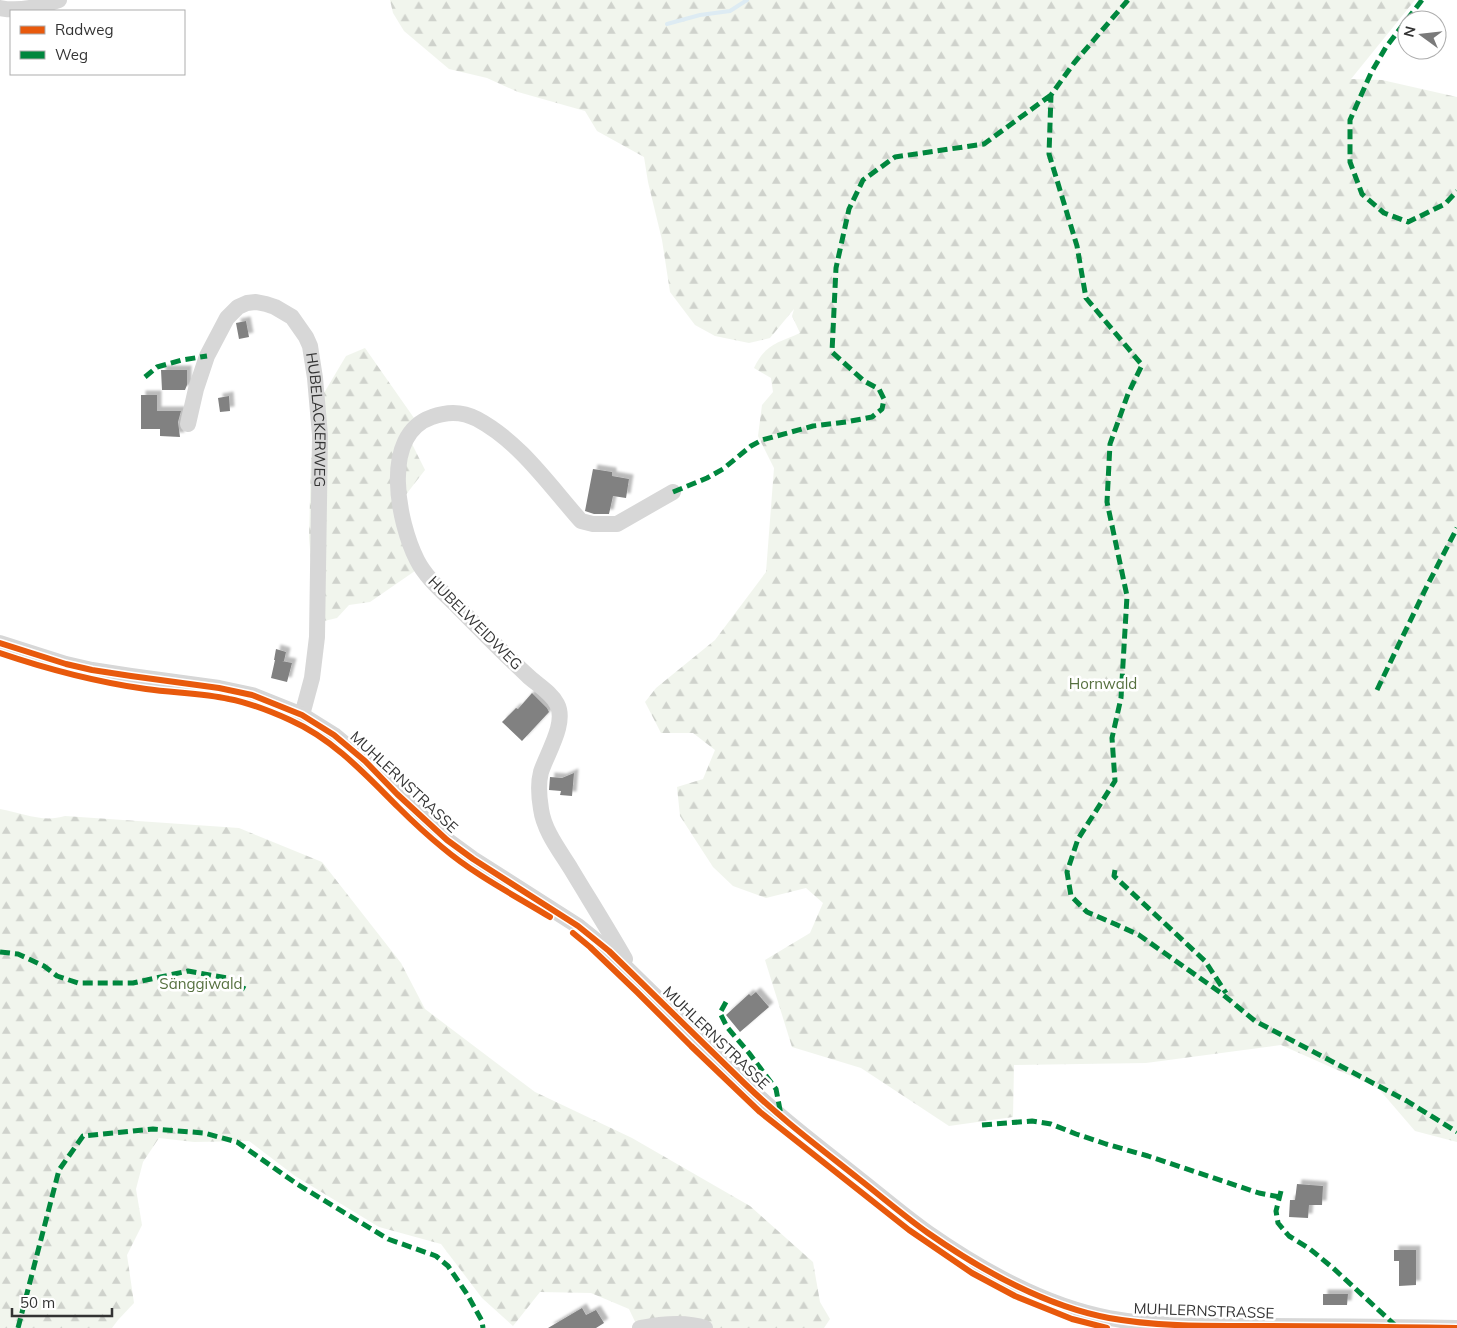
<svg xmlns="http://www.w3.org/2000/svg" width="1457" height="1328" font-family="Mulish,sans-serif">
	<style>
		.forest { fill: url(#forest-firs) }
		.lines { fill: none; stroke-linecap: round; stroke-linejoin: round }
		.stream { stroke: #ddebf3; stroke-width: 4 }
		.building { fill: #818181; filter: url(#shadow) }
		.minor { stroke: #d7d7d7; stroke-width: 16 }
		.quiet { stroke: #00873e; stroke-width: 5; stroke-dasharray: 10 5; stroke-linecap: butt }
		.cycleway-casing { stroke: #fff; stroke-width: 9 }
		.cycleway { stroke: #e8590c; stroke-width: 6 }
		.labels { text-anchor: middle; stroke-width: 5; stroke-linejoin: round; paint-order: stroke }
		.street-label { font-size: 15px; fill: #333; stroke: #fff }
		.park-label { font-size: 15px; fill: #56703f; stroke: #fff }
	</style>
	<defs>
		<pattern id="forest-firs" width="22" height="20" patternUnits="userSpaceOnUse" patternTransform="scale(1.25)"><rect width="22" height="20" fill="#f1f5ed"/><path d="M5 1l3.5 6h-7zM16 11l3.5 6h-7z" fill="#cfd2cc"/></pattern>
		<filter id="shadow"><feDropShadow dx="4.5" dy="-4.5" stdDeviation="1" flood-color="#0004"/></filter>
	</defs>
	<rect width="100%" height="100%" fill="#fff"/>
	<!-- forest -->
	<path class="forest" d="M390 0H1415L1351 79 1382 80 1457 97V1142L1415 1131 1378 1088 1281 1045 1146 1063 1014 1065 1013 1117 949 1126 861 1068 792 1047 765 960 810 933 823 903 806 888 766 898 733 886 713 867 680 816 677 787 703 779 715 750 693 733H661L645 702 656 688 715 640 766 572 774 468 758 436 762 405 773 392 771 378 754 368C765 344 778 343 800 333L792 316 794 309 770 338 749 343 715 336 695 325 670 292 662 240 648 182 644 157 597 131 585 111 518 92 487 78 449 69 404 31 393 13Z
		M365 348 414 418 411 442 425 470 401 501 425 564 370 602 349 605 337 618 324 621 313 583 309 538 311 459 326 432 324 393 346 356Z
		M0 809C22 813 43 823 65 816L239 828 322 862 401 963 425 1009 535 1092 632 1138 750 1206 813 1262 820 1302 830 1319 824 1328H638L629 1309 591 1293 540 1292 513 1326 482 1298 441 1244 379 1227 295 1176 249 1141 194 1142 159 1138 143 1162 136 1189 142 1225 127 1255 134 1303 118 1320 112 1328H0Z"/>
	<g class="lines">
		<!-- stream -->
		<path class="stream" d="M667 24 700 15 730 11 747 0"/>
	</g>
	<!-- building -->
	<path class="building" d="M246 321 249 337 239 339 236 323Z
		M161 370H187V385L185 390H162Z
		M141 395H157V411H181L178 422 180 437 160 436V429H141Z
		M229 396 230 411 220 412 218 398Z
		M593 469 612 472V476L629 479 626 498 613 496 609 514H594L585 511Z
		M276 649 286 652 284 661H282L292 663 287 682 271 678 275 660H274Z
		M532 693 547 708 549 712 522 741 502 722 516 708 518 709Z
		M574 773 572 796 560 795 561 791 549 790 550 777 562 778Z
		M756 992 769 1007 740 1032 726 1015 749 994 751 996Z
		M1297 1184 1323 1186 1322 1205H1309L1308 1218 1289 1217 1290 1200H1295Z
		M1394 1250H1416V1285L1399 1286V1261H1394Z
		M1323 1294H1348L1347 1305H1323Z
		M582 1308 586 1315 596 1310 604 1323 596 1328H548Z"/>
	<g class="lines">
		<!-- minor -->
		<g class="minor">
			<path d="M0 8C20 12 40 7 59 0"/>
			<path id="s1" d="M188 424 196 389 207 356 227 318 238 307 247 303 256 302 266 304 275 307 292 317 306 337 310 346 315 378 320 435 317 637 312 678 302 715"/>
			<path d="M0 643 66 664 92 670 131 676 219 688 252 695 302 715 334 735 365 761 397 794 447 840 473 859 578 926 609 951 744 1083C780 1118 820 1148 859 1179 882 1197 904 1216 928 1233 981 1270 1045 1306 1109 1318 1159 1327 1209 1326 1259 1326 1325 1326 1391 1327 1457 1328"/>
			<path d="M625 959C608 929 589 899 571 869 560 851 544 831 541 809 539 797 538 783 541 772 547 753 567 723 557 704 551 692 536 684 527 675 503 653 481 630 458 607 443 592 426 578 417 560 398 522 380 435 432 417 448 411 462 411 477 419 520 442 549 485 581 521L593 524H617L673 492"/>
			<path d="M640 1328C660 1324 685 1321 705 1328"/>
		</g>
		<!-- quiet -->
		<path class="quiet" d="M1128 0 1074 63 1051 95 1049 154 1077 246 1086 298 1142 365 1128 394 1110 444 1107 502 1127 596 1121 698 1112 738 1115 781 1078 839 1067 872 1071 896 1087 912 1115 924 1139 935 1221 993 1255 1021 1407 1101 1457 1132
			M1422 0 1386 47 1371 73 1350 120V162L1362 194 1384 213 1408 222 1445 204 1457 191
			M145 377 157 367 182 360 207 356
			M673 492 707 478 723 469 751 446 762 440 813 426 846 422 872 417 882 409 884 399 879 389 864 381 832 352 836 268 849 209 863 180 895 157 984 144 1051 95
			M1377 690 1427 586 1457 528
			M1115 870 1114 876 1205 961 1226 993
			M0 952 18 954 44 966 57 976 78 983H133L188 971 227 978 245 989
			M726 1002 720 1013 727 1027 749 1053 776 1089 781 1115
			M982 1125 1032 1121 1051 1124 1076 1134 1106 1144 1148 1156 1259 1193 1280 1197
			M1281 1191 1276 1211 1278 1223 1289 1236 1310 1249 1333 1268 1397 1327
			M18 1328 59 1170 83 1136 153 1129 204 1133 237 1142 297 1184 388 1239 436 1256 448 1266 467 1294 482 1321 483 1328"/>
		<defs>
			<path id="cycleway" d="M0 643 66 664 92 670 131 676 219 688 252 695 302 715 334 735 365 761 397 794 447 840 473 859 578 926 609 951 744 1083C780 1118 820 1148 859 1179 882 1197 904 1216 928 1233 981 1270 1045 1306 1109 1318 1159 1327 1209 1326 1259 1326 1325 1326 1391 1327 1457 1328
				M0 653C47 669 97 682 146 689 174 693 202 693 229 699 250 703 270 711 290 720 333 739 365 774 398 807 412 821 427 835 443 848 475 875 514 895 550 917
				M573 933 590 947 637 992 691 1046 760 1112 909 1230 972 1273 1015 1296 1072 1319 1107 1328"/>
		</defs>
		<!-- cycleway casing -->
		<use href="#cycleway" class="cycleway-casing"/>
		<!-- cycleway -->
		<use href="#cycleway" class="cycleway"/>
	</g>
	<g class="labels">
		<!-- street labels -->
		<g class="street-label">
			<text dy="5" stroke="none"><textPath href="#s1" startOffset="296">HUBELACKERWEG</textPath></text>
			<text transform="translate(475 623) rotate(45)" y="5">HUBELWEIDWEG</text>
			<text transform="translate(404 782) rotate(43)" y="5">MUHLERNSTRASSE</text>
			<text transform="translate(716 1038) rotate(44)" y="5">MUHLERNSTRASSE</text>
			<text transform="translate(1204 1311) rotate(2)" y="5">MUHLERNSTRASSE</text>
		</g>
		<!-- park labels -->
		<g class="park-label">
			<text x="1103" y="689">Hornwald</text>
			<text x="201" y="989">Sänggiwald</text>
		</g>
	</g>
	<!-- legend -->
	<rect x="10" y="10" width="175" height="65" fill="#ffffff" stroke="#adadad"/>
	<rect x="20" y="26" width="25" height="8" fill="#e8590c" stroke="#adadad"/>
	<text x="55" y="35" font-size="15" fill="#333333">Radweg</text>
	<rect x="20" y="51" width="25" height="8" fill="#00873e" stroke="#adadad"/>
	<text x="55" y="60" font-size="15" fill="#333333">Weg</text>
	<!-- north arrow -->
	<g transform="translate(1422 35) rotate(285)"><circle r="24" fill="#ffffff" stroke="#adadad"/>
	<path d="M0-4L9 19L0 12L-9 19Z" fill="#7a7a7a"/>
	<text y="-8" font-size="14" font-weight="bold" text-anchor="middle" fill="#333333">N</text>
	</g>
	<!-- scale -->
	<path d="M12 1308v8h100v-8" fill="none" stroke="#333333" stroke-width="2.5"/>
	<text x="20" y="1308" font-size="15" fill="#333333" stroke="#ffffff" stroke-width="4" paint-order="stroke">50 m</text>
</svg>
